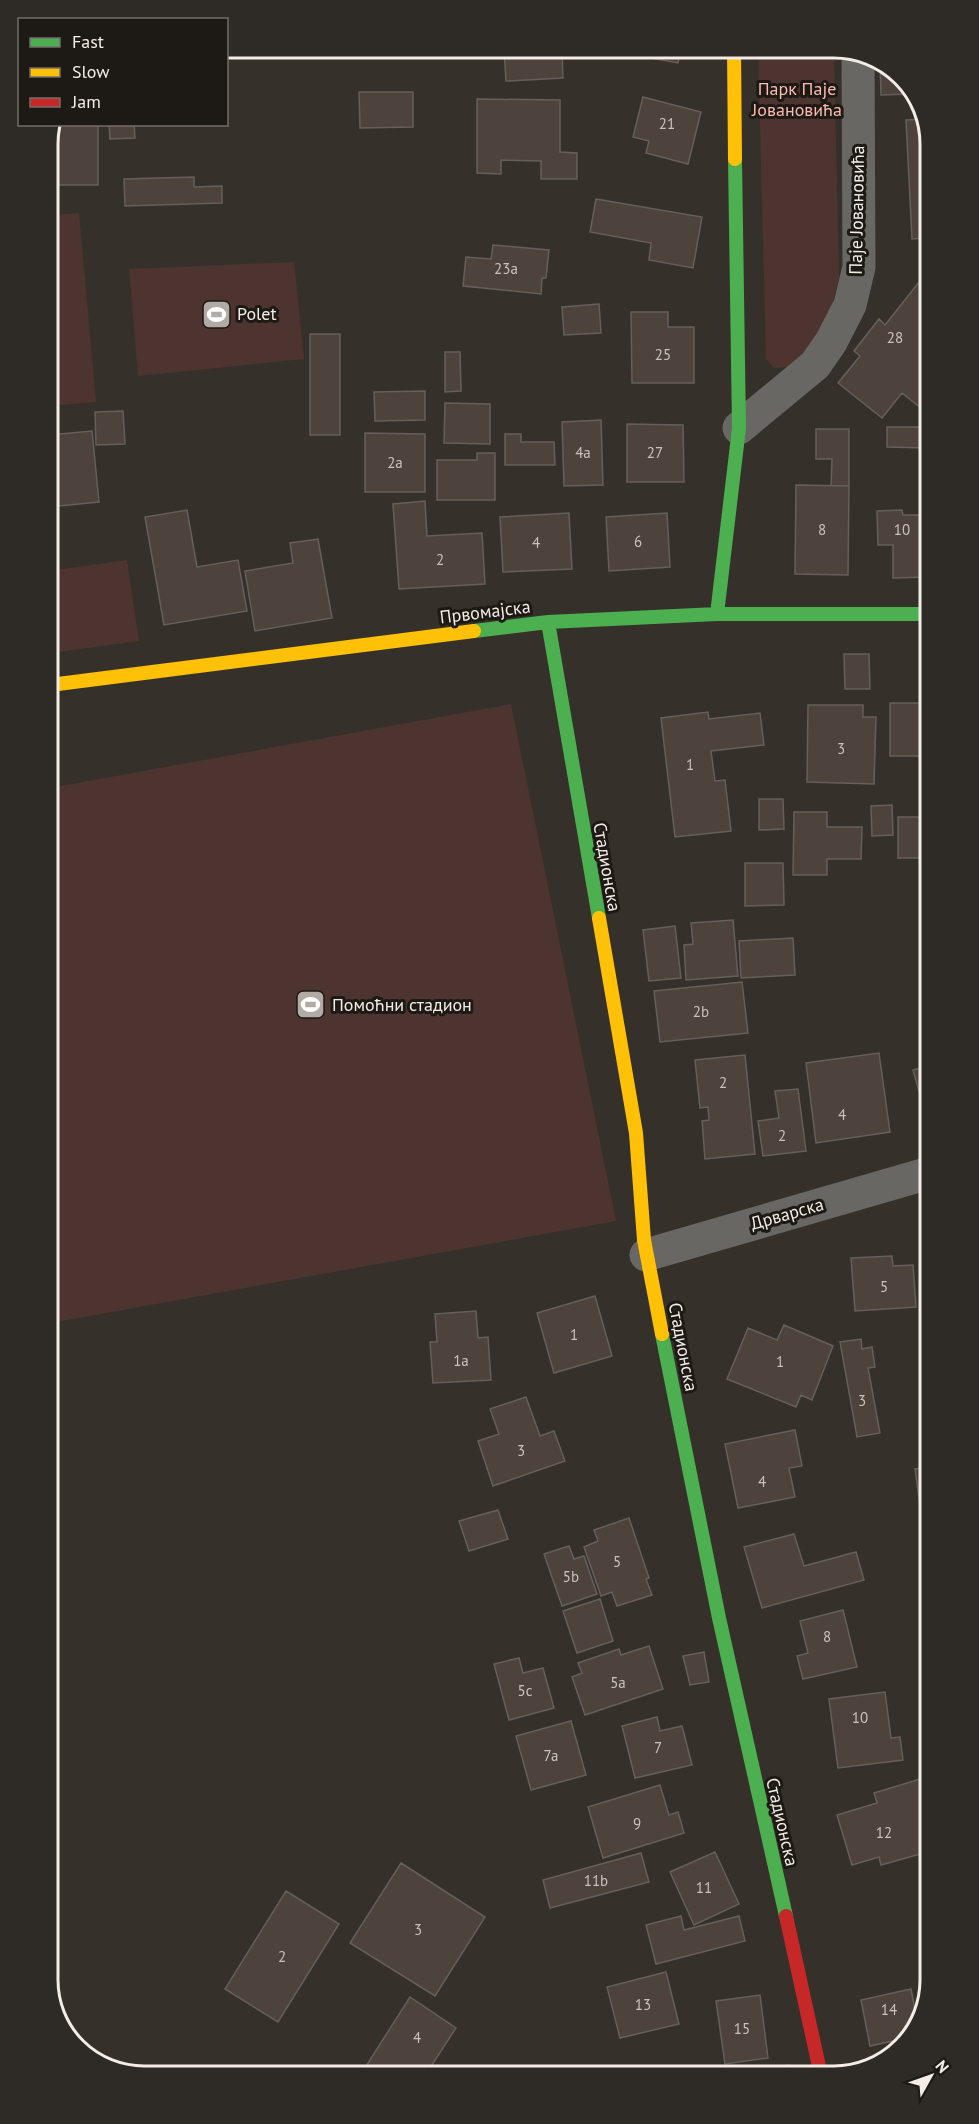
<svg xmlns="http://www.w3.org/2000/svg" width="979" height="2124" font-family="'PT Sans',sans-serif">
	<style>
		.green { fill: #4d3430 }
		.building { fill: #4e433c; stroke: #645f5a; stroke-width: 1.5 }
		.lines { fill: none; stroke-linecap: round; stroke-linejoin: round }
		.street { stroke: #696764; stroke-width: 33 }
		.fast { stroke: #4caf50; stroke-width: 14 }
		.slow { stroke: #ffc107; stroke-width: 14 }
		.jam { stroke: #c62828; stroke-width: 14 }
		.labels { text-anchor: middle; stroke-width: 6; stroke-linejoin: round; paint-order: stroke }
		.number-label { font-size: 15px; fill: #cac2bc }
		.park-label { font-size: 18px; fill: #fdbab1; stroke: #1d1914 }
		.street-label { font-size: 18px; fill: #f4ede7; stroke: #1d1914 }
		.poi-label { font-size: 18px; fill: #f4ede7; stroke: #1d1914; text-anchor: start }
		.rim { fill: none; stroke: #f4ede7; stroke-width: 3 }
	</style>
	<rect width="100%" height="100%" fill="#36302a"/>
	<!-- green -->
	<path class="green" d="M758 48H834L839 278 829 319 810 351 788 367 774 368 766 359Z
		M79 213 96 402 49 406 48 215Z
		M294 262 304 359 138 376 129 269Z
		M127 560 139 641 50 653 49 571Z
		M511 704 616 1221 51 1323 50 788Z
		M214 2065 213 2075 138 2076 124 2071Z"/>
	<!-- building -->
	<path class="building" d="M226 48H335V50L226 52Z
		M504 48H562L563 78 506 81Z
		M629 48H681L678 63 628 54Z
		M880 63 893 68 912 94 881 95Z
		M359 92H413V127L360 128Z
		M643 97 701 112 688 164 646 153 649 141 633 137Z
		M477 99 560 100V152L577 153V179H541V161L501 160V174L477 173Z
		M926 119V238L912 239 906 120Z
		M58 124H98V185H52L51 148H58Z
		M109 124H134L135 138 110 139Z
		M194 177V187L222 186V203L125 206 124 179Z
		M596 199 702 217 693 268 649 260 651 243 590 232Z
		M493 245 549 250 546 278H542L541 294 463 286 466 257 491 259Z
		M919 282 926 288 927 402 922 409 902 393 882 418 838 383 860 356 854 351 879 319 885 325Z
		M599 304 601 333 564 335 562 307Z
		M631 312H668V327H694V383H632Z
		M310 334H340V435H310Z
		M445 352H460L461 391 445 392Z
		M425 391V420L375 421 374 392Z
		M445 403 490 404V444L444 443Z
		M123 411 125 444 96 445 95 412Z
		M601 420 603 485 564 486 562 422Z
		M627 424 683 425 684 482H627Z
		M887 427H927V461H925V448L887 447Z
		M816 429H849V486H831L832 459H816Z
		M92 431 99 502 49 507V435Z
		M365 433 425 434V492H365Z
		M505 434H521V442H554L555 465H505Z
		M477 453H495V500H437V460H477Z
		M796 485 849 486 848 575 795 574Z
		M425 501 427 536 482 533 485 584 399 589 393 504Z
		M187 510 197 567 238 560 247 611 164 625 145 517Z
		M902 510 903 515H927V577L893 578V545H878L877 511Z
		M569 513 572 569 503 572 500 517Z
		M667 513 670 567 609 571 606 517Z
		M318 539 332 618 255 631 245 571 293 563 290 543Z
		M844 654H869L870 689H845Z
		M890 703H927L928 756H890Z
		M808 705H863V717H876L874 784 807 782Z
		M708 712 709 719 760 713 764 745 711 751 715 781 725 780 731 831 675 837 661 718Z
		M759 799H783L784 829 759 830Z
		M892 805 893 835 872 836 871 806Z
		M794 812H827V827H862L861 859H827V875H793Z
		M898 817H928V889H922V858H898Z
		M745 863H783L784 905 745 906Z
		M733 920 738 976 686 980 684 945 693 944 691 923Z
		M675 926 681 978 649 981 643 930Z
		M793 938 795 975 741 978 739 941Z
		M742 982 748 1033 660 1042 654 991Z
		M879 1053 890 1132 816 1143 806 1063Z
		M745 1055 755 1154 705 1159 702 1121 709 1120 708 1107 700 1108 695 1060Z
		M928 1066 929 1127 913 1070Z
		M798 1089 806 1151 763 1156 758 1121 779 1118 775 1091Z
		M892 1256 893 1266 913 1265 916 1307 855 1311 851 1258Z
		M595 1296 612 1356 554 1373 537 1313Z
		M476 1311 478 1338 488 1337 491 1380 433 1383 430 1342H437L435 1314Z
		M784 1325 833 1346 812 1400 801 1395 796 1407 727 1379 748 1328 777 1340Z
		M861 1339 862 1349 872 1347 875 1367 868 1368 880 1433 857 1437 840 1342Z
		M526 1397 540 1436 554 1431 565 1461 493 1486 478 1441 499 1434 490 1409Z
		M795 1430 802 1466 789 1468 795 1497 738 1508 725 1444Z
		M930 1467V1540L925 1541 915 1469Z
		M498 1510 508 1539 469 1551 459 1521Z
		M629 1518 649 1578 646 1579 652 1595 617 1606 612 1592 601 1596 584 1547 598 1541 594 1530Z
		M794 1534 804 1566 856 1552 864 1580 762 1608 744 1547Z
		M569 1546 574 1559 584 1556 597 1594 562 1606 544 1554Z
		M600 1599 613 1641 577 1653 563 1611Z
		M843 1610 857 1667 803 1679 797 1656 808 1653 800 1621Z
		M649 1646 663 1689 585 1715 572 1677 582 1673 578 1663 619 1649 621 1655Z
		M704 1652 709 1682 690 1685 683 1656Z
		M519 1658 523 1673 543 1668 554 1708 509 1720 494 1664Z
		M885 1692 891 1738 900 1737 903 1760 838 1768 829 1699Z
		M657 1717 660 1731 682 1726 692 1765 635 1778 622 1726Z
		M571 1721 586 1775 531 1790 516 1736Z
		M930 1776 931 1812 920 1815 931 1851 881 1865 879 1857 852 1865 837 1815 877 1803 874 1793Z
		M660 1785 669 1815 678 1812 684 1833 603 1858 588 1807Z
		M715 1852 739 1904 694 1925 670 1872Z
		M641 1853 649 1882 550 1908 543 1880Z
		M401 1863 485 1917 435 1996 350 1943Z
		M286 1891 339 1924 278 2022 225 1989Z
		M681 1916 684 1930 739 1916 745 1941 656 1964 646 1925Z
		M666 1972 679 2024 620 2038 607 1987Z
		M911 1989 917 2019 911 2037 870 2046 861 2000Z
		M760 1995 768 2058 725 2064 716 2001Z
		M410 1997 456 2028 426 2074H361Z
		M789 2065 790 2071 748 2072Z"/>
	<g class="lines">
		<!-- street -->
		<path class="street" d="M739 428 815 365 831 342 850 305 859 267 858 55
			M646 1255 929 1173"/>
		<!-- fast -->
		<path class="fast" d="M717 614 739 428 735 159
			M548 622 599 918
			M474 631 548 622 717 614H927
			M662 1334 719 1618 786 1916"/>
		<!-- slow -->
		<path class="slow" d="M734 48 735 159
			M50 685 474 631
			M599 918 636 1133 644 1240 662 1334"/>
		<!-- jam -->
		<path class="jam" d="M786 1916 820 2071"/>
	</g>
	<!-- icons -->
	<defs>
		<symbol id="stadium-square" viewBox="-11 -11 22 22"><rect x="-9" y="-9" width="18" height="18" rx="4" fill="#b2aba5" stroke="#1d1914"/><path d="M0-5a6.5 5 0 1 0 0 10a6.5 5 0 1 0 0-10ZM-3.5-1.8h7v3.6h-7Z" fill="#fff"/></symbol>
	</defs>
	<g fill-rule="evenodd">
		<use href="#stadium-square" x="200" y="298" width="33" height="33"/>
		<use href="#stadium-square" x="294" y="988" width="33" height="33"/>
	</g>
	<g class="labels">
		<!-- number labels -->
		<g class="number-label">
			<text x="667" y="129">21</text>
			<text x="506" y="274">23a</text>
			<text x="895" y="343">28</text>
			<text x="663" y="360">25</text>
			<text x="583" y="458">4a</text>
			<text x="655" y="458">27</text>
			<text x="395" y="468">2a</text>
			<text x="822" y="535">8</text>
			<text x="902" y="535">10</text>
			<text x="638" y="547">6</text>
			<text x="536" y="548">4</text>
			<text x="440" y="565">2</text>
			<text x="841" y="754">3</text>
			<text x="690" y="770">1</text>
			<text x="701" y="1017">2b</text>
			<text x="723" y="1088">2</text>
			<text x="842" y="1120">4</text>
			<text x="782" y="1141">2</text>
			<text x="884" y="1292">5</text>
			<text x="574" y="1340">1</text>
			<text x="461" y="1366">1a</text>
			<text x="780" y="1367">1</text>
			<text x="862" y="1406">3</text>
			<text x="521" y="1456">3</text>
			<text x="762" y="1487">4</text>
			<text x="617" y="1567">5</text>
			<text x="571" y="1582">5b</text>
			<text x="827" y="1642">8</text>
			<text x="618" y="1688">5a</text>
			<text x="525" y="1696">5c</text>
			<text x="860" y="1723">10</text>
			<text x="658" y="1753">7</text>
			<text x="551" y="1761">7a</text>
			<text x="637" y="1829">9</text>
			<text x="884" y="1838">12</text>
			<text x="596" y="1886">11b</text>
			<text x="704" y="1893">11</text>
			<text x="418" y="1935">3</text>
			<text x="282" y="1962">2</text>
			<text x="643" y="2010">13</text>
			<text x="889" y="2015">14</text>
			<text x="742" y="2034">15</text>
			<text x="417" y="2043">4</text>
		</g>
		<!-- park labels -->
		<g class="park-label">
			<text x="797" y="95">Парк Паје<tspan x="797" dy="21">Јовановића</tspan></text>
		</g>
		<!-- street labels -->
		<g class="street-label">
			<text transform="translate(857 210) rotate(-89)" y="6">Паје Јовановића</text>
			<text transform="translate(485 612) rotate(-7)" y="6">Првомајска</text>
			<text transform="translate(607 867) rotate(80)" y="6">Стадионска</text>
			<text transform="translate(787 1214) rotate(-16)" y="6">Дрварска</text>
			<text transform="translate(683 1347) rotate(79)" y="6">Стадионска</text>
			<text transform="translate(782 1822) rotate(77)" y="6">Стадионска</text>
		</g>
		<!-- poi labels -->
		<g class="poi-label">
			<text x="237" y="320">Polet</text>
			<text x="332" y="1011">Помоћни стадион</text>
		</g>
	</g>
	<!-- crop -->
	<path d="M0 0H979V2124H0ZM144 58H834A86 86 0 0 1 920 144V1980A86 86 0 0 1 834 2066H144A86 86 0 0 1 58 1980V144A86 86 0 0 1 144 58Z" fill="#2e2a25" fill-rule="evenodd"/>
	<path class="rim" d="M144 58H834A86 86 0 0 1 920 144V1980A86 86 0 0 1 834 2066H144A86 86 0 0 1 58 1980V144A86 86 0 0 1 144 58Z"/>
	<!-- legend -->
	<rect x="18" y="18" width="210" height="108" fill="#1d1914" stroke="#736e68" stroke-width="1.5"/>
	<rect x="30" y="38" width="30" height="9" fill="#4caf50" stroke="#736e68" stroke-width="1.5"/>
	<text x="72" y="48" font-size="18" fill="#f4ede7">Fast</text>
	<rect x="30" y="68" width="30" height="9" fill="#ffc107" stroke="#736e68" stroke-width="1.5"/>
	<text x="72" y="78" font-size="18" fill="#f4ede7">Slow</text>
	<rect x="30" y="98" width="30" height="9" fill="#c62828" stroke="#736e68" stroke-width="1.5"/>
	<text x="72" y="108" font-size="18" fill="#f4ede7">Jam</text>
	<!-- north arrow -->
	<g transform="translate(931 2076) rotate(50)" stroke="#1d1914" stroke-width="4.5" paint-order="stroke">
	<path d="M0-4.5L10 22L0 15L-10 22Z" fill="#f4ede7"/>
	<text y="-9" font-size="16" font-weight="bold" text-anchor="middle" fill="#f4ede7">N</text>
	</g>
</svg>
